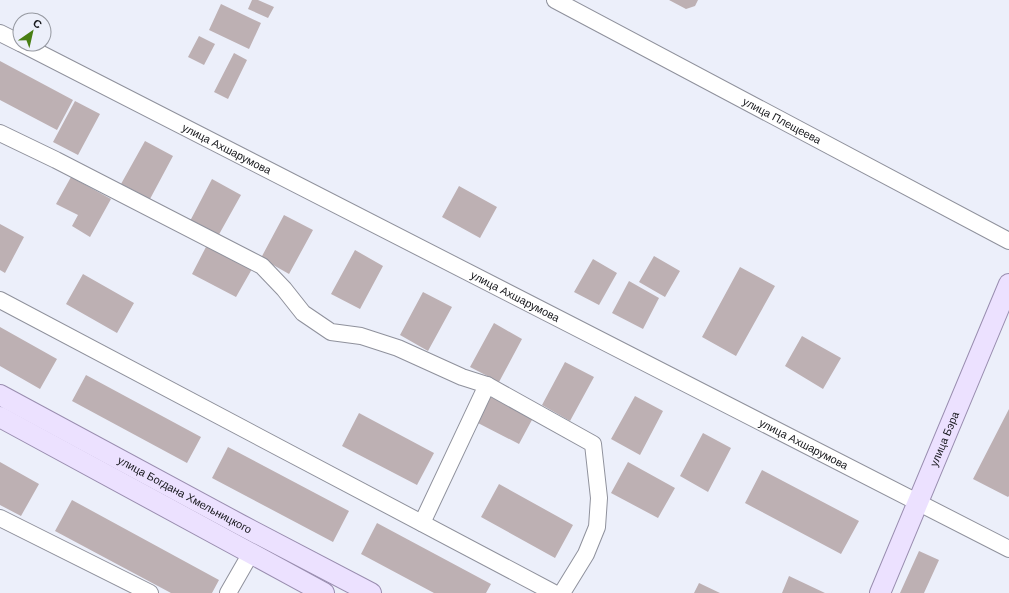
<svg xmlns="http://www.w3.org/2000/svg" width="1009" height="593" font-family="Arial,sans-serif">
	<style>
		.building { fill: #bdb0b3 }
		.lines { fill: none; stroke-linecap: round; stroke-linejoin: round }
		.minor-casing { stroke: #8f919c; stroke-width: 18 }
		.major-casing { stroke: #998daf; stroke-width: 22 }
		.minor { stroke: #fff; stroke-width: 16 }
		.major { stroke: #ece1ff; stroke-width: 20 }
		.labels { text-anchor: middle; stroke-width: 4; stroke-linejoin: round; paint-order: stroke }
		.street-label { font-size: 11px; fill: #16171b; stroke: #eceffa }
	</style>
	<rect width="100%" height="100%" fill="#eceffa"/>
	<!-- building -->
	<path class="building" d="M252 0H258L274 7 268 18 248 9Z
		M669 0H698L695 6 686 9Z
		M221 4 261 23 249 49 209 30Z
		M199 36 215 44 204 65 188 57Z
		M234 53 247 60 228 99 214 92Z
		M0 61 73 100 57 130 0 100Z
		M75 101 100 114 78 155 53 142Z
		M145 141 173 156 150 199 121 184Z
		M71 177 111 199 90 237 72 226 78 215 56 204Z
		M212 179 241 195 217 238 189 223Z
		M459 186 497 207 480 238 442 217Z
		M284 215 313 230 289 274 261 258Z
		M0 224 24 237 5 273 0 270Z
		M207 245 252 269 236 297 192 274Z
		M355 250 383 266 360 309 331 294Z
		M654 256 680 271 665 297 639 282Z
		M593 259 617 273 599 305 574 292Z
		M740 267 775 286 736 356 702 337Z
		M83 274 134 303 117 333 66 304Z
		M629 281 659 298 643 329 612 313Z
		M423 292 452 307 428 351 400 335Z
		M494 323 522 339 499 382 470 367Z
		M0 327 57 359 40 389 0 366Z
		M802 336 841 358 823 389 785 366Z
		M565 362 594 377 570 421 542 405Z
		M86 375 201 437 187 463 72 401Z
		M489 396 533 418 519 444 476 422Z
		M635 396 663 411 640 455 611 439Z
		M1009 409V496L1008 497 973 479Z
		M359 413 434 453 417 485 342 446Z
		M703 433 731 448 708 492 680 476Z
		M228 447 349 511 333 542 212 478Z
		M0 462 39 484 21 516 0 505Z
		M628 462 675 488 658 518 611 493Z
		M762 470 859 521 841 554 745 503Z
		M499 484 573 525 555 558 481 517Z
		M72 500 219 580 212 593H171L55 531Z
		M377 523 491 584 486 593H434L361 554Z
		M919 551 939 560 924 593H900Z
		M789 576 825 593H782Z
		M699 583 720 593H694Z"/>
	<g class="lines">
		<defs>
			<g id="minor">
				<path id="s1" d="M555 0 1009 241"/>
				<path d="M0 33 20 43"/>
				<path id="s2" d="M22 44 1009 549"/>
				<path d="M0 133 56 160 262 266 284 289 303 313 331 332 361 336 398 348 462 377 487 385 593 444 599 498 597 527 586 554 562 593"/>
				<path d="M0 300 554 593"/>
				<path d="M0 518 150 593"/>
				<path d="M422 523 487 385"/>
				<path d="M228 593 251 553"/>
			</g>
			<g id="major">
				<path id="s3" d="M0 395 241 525 371 593"/>
				<path d="M0 417 324 593"/>
				<path id="s4" d="M880 593 1009 284"/>
			</g>
		</defs>
		<!-- minor casing -->
		<use href="#minor" class="minor-casing"/>
		<!-- major casing -->
		<use href="#major" class="major-casing"/>
		<!-- minor -->
		<use href="#minor" class="minor"/>
		<!-- major -->
		<use href="#major" class="major"/>
	</g>
	<g class="labels">
		<!-- street labels -->
		<g class="street-label">
			<text dy="4" stroke="none"><textPath href="#s1" startOffset="257">улица Плещеева</textPath></text>
			<text dy="4" stroke="none"><textPath href="#s2" startOffset="230">улица Ахшарумова</textPath></text>
			<text dy="4" stroke="none"><textPath href="#s2" startOffset="554">улица Ахшарумова</textPath></text>
			<text dy="4" stroke="none"><textPath href="#s4" startOffset="167">улица Бэра</textPath></text>
			<text dy="4" stroke="none"><textPath href="#s2" startOffset="878">улица Ахшарумова</textPath></text>
			<text dy="4" stroke="none"><textPath href="#s3" startOffset="210">улица Богдана Хмельницкого</textPath></text>
		</g>
	</g>
	<!-- north arrow -->
	<g transform="translate(32 32) rotate(34)"><circle r="19" fill="#eceffa" stroke="#9699a1"/>
	<path d="M0-3L7 15L0 10L-7 15Z" fill="#487e13"/>
	<text y="-6" font-size="11" font-weight="bold" text-anchor="middle" fill="#16171b">С</text>
	</g>
</svg>
